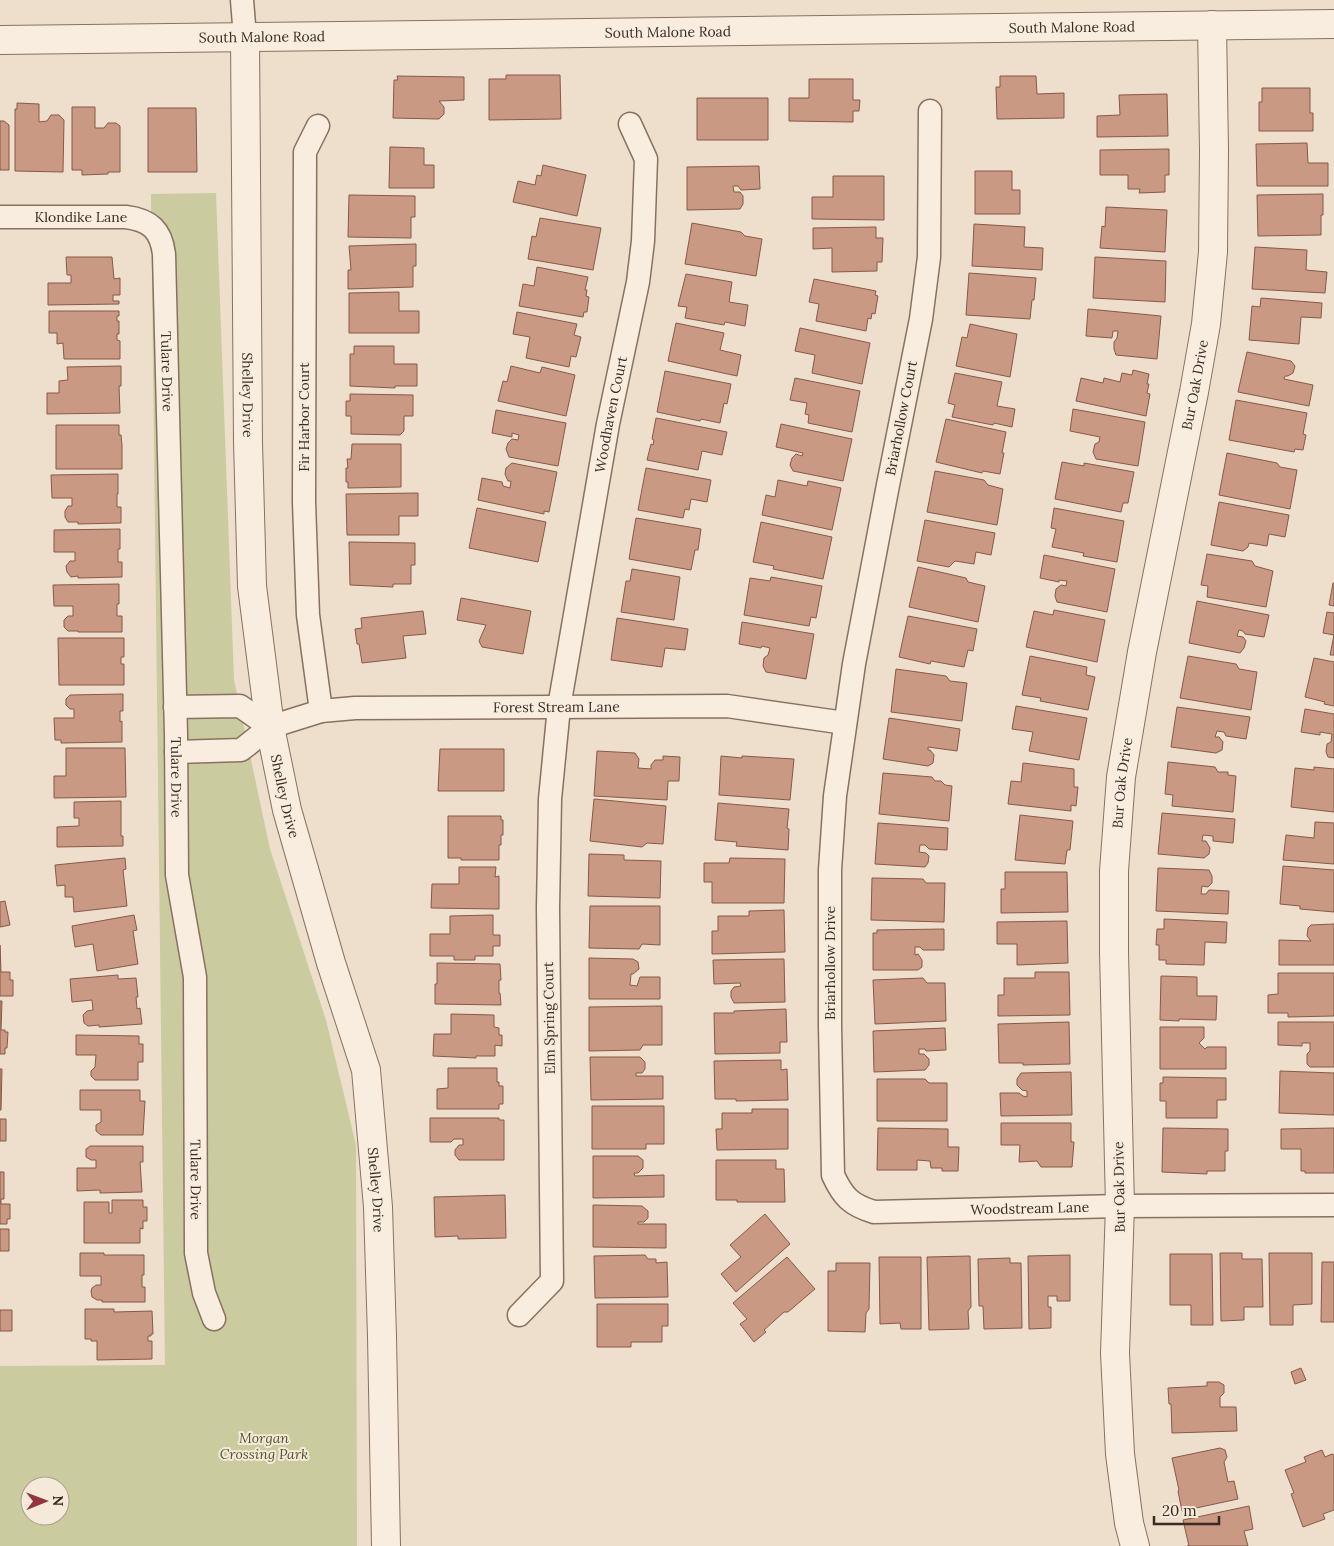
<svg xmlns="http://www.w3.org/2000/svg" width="1334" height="1546" font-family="Lora,serif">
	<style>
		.green { fill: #cacb9f; fill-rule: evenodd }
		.building { fill: #c99983; stroke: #875947 }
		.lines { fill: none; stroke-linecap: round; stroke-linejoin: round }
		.minor-casing { stroke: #897160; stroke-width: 25 }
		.tertiary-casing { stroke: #897160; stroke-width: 30 }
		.minor { stroke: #f8edde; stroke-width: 22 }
		.tertiary { stroke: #f8edde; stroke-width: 28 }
		.labels { text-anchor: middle; stroke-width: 4; stroke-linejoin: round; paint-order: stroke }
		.street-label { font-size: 14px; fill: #3b2b22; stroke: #f5eada }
		.park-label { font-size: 14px; font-style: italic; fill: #4f562a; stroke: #f5eada }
	</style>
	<rect width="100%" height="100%" fill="#eddfcb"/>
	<!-- green -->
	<path class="green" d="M216 193 234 680 270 849 326 1020 356 1145 357 1546H0V1366L165 1365 151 194ZM30 1486H60V1516H30Z"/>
	<!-- building -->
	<path class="building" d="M506 75H560L561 119 489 120V79H506Z
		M397 76 464 77V100L439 101 444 107V114L439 119 393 118 394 80H398Z
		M1000 76H1036L1037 94 1064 93V118L997 119 996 87H1000Z
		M809 79H853V100H860L859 111H853V122L789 121V98H809Z
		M1262 88H1310V113H1313V131H1259V102H1262Z
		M1167 94 1168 136 1097 137V116L1120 115 1119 95Z
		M697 98H768V140H697Z
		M17 103 39 104V122L47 121 51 115H59L64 120 63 172 15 171V109H17Z
		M72 107H95V128H104L108 123H116L120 126V172H108V174L82 175V170H72Z
		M148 108H196L197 172H148Z
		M0 121H4L9 125V170H0Z
		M1307 143 1308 163H1328V186H1257L1256 144Z
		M390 147 424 148V165H434V188H389Z
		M1169 149V175H1165V192L1139 193 1140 189H1128V175H1100V150Z
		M543 165 586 175 577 216 513 202 518 181 535 185 537 175 541 176Z
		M759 166 760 189 741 190 738 186H733L734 192H740L743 196V204L740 209 687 210V167Z
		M975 171H1012V190H1020V214H975Z
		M833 176H884V220L812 219V197H833Z
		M1323 194V215H1321V235L1258 236 1257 195Z
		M349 195 415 196V217H411V238L348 237Z
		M1106 207 1167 210 1165 252 1100 248 1102 226 1105 227Z
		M540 218 601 228 593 270 528 259 532 236 536 237Z
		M692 223 741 232 745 236 762 239 756 276 685 264Z
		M974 224 1025 227 1024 247 1043 248 1042 270 972 266Z
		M876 227V238H883L882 262H877V271L832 272V248L813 249V228Z
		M416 244V266H413V287L348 289V270H351L349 246Z
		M1255 247 1307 250 1306 270 1327 272 1325 293 1252 289Z
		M66 257H112L114 279 120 278V295H113V301H119V304L48 305V283H71V275H67Z
		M1095 257 1166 261 1165 302 1093 298Z
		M537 267 588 277 585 290H587L586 296 589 297 587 312H584L583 317 519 306 523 284 534 286Z
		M969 273 1036 278 1034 300H1032L1030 319 966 315Z
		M686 274 732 282 729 302 748 305 745 326 725 322 724 325 685 318 687 307 678 306Z
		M814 279 876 291 875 295 878 296 875 314 872 313 871 319 868 318 866 331 816 321 819 304 809 302Z
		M399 292V311H419V333H349V293Z
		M1261 298 1322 303 1321 318 1301 317 1299 344 1249 340 1252 306 1260 307Z
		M1088 309 1161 316 1157 359 1116 355 1114 349V342L1117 338 1118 331H1113L1112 338 1086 336Z
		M49 311H119V316H117V321H119V334H117V340L120 341V359H64L63 343 57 344V333H49Z
		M517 312 577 324 574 335 581 337 576 357 571 356 569 367 526 358 530 337 513 334Z
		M676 323 724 333 720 350 741 355 737 376 668 361Z
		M970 324 1017 334 1010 377 956 366 962 337 967 338Z
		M800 328 870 343 862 384 812 373 815 355 795 351Z
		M354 346H394V364H417V386H395V388L350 386V354H354Z
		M1247 352 1291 361 1295 366 1293 373 1288 376H1285L1284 379 1313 385 1309 406 1238 392Z
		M121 366V386H119L120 413 47 414V393H59V381L68 380 67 367Z
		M511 366 540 373 542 367 575 375 566 416 498 401 503 381 507 382Z
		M1133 370 1149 374 1147 384H1149L1147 393 1150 394 1146 416 1076 401 1081 378 1103 383 1104 378 1120 382 1122 373 1132 375Z
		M665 371 731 384 727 404 724 403 720 423 701 419 700 421 657 412Z
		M955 373 1002 382 997 406 1015 409 1012 427 994 423 993 425 952 417 955 405 948 403Z
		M795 378 860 391 852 432 808 423 809 415 805 414 807 403 790 400Z
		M350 394 413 395V416H404V431L400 435 351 434V416H346V401H350Z
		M1236 400 1307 413 1303 434 1306 435 1303 450 1295 449 1294 452 1229 440Z
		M1073 409 1145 422 1138 466 1096 459 1093 452 1095 444 1099 442 1100 437 1070 431Z
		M496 410 566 423 558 466 509 457 506 449 508 443 512 439 518 440 519 435 512 433V437L492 433Z
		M656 418 727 432 722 455 702 451 698 470 647 460 651 444 653 445 654 440 652 439Z
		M946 419 1006 432 1002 453H1004L1000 474 983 471 982 473 936 462Z
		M781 424 852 439 843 481 793 471 790 465 792 458 796 454 802 456 803 453 776 447Z
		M56 425H119V435H121L122 445V469H56Z
		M352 444H401V487L348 488V482H346V468H348L347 459H351Z
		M1227 453 1277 463 1280 467 1297 470 1290 509 1219 495Z
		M1062 462 1084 466V463L1134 472 1128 503H1123L1121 512 1055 499Z
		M512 463 557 472 549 512 544 511V514L478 500 482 478 502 482 503 486 510 488 511 481H508L505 474 506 468Z
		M646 468 711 480 707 502 691 499 689 510 685 509 683 518 638 510Z
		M935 471 984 480 988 485 1003 489 997 525 927 512Z
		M118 474V494H117V507H121V523L78 524V522H68L65 517V511L68 506H72V498H52L51 475Z
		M778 480 807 486 808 481 841 488 832 530 762 515 766 495 775 497Z
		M418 493V516H399V535H347L346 494Z
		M1219 502 1289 515 1285 537 1269 534 1267 546 1249 543 1248 547 1243 551 1211 545Z
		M477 508 546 522 538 562 469 548Z
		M1054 508 1124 521 1117 562 1083 556 1084 553 1052 547 1056 529 1051 528Z
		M636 518 701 529 698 550H695L691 570 629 559Z
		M925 520 995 533 991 555 976 552 974 564 955 561 949 567 917 561Z
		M761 522 832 537 823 579 773 569 774 566 753 562Z
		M120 529V549H118V562H122V577L78 578V576L71 577 67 572 66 566 70 561H75V552H54V530Z
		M349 542 415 543V565H411V584H393V587L350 585Z
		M1207 554 1252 561 1255 566 1273 571 1266 607 1207 597 1208 586 1201 585Z
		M1044 555 1115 569 1107 612 1057 602 1055 596 1056 589 1061 585 1066 586 1067 581 1059 580V582L1040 578Z
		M918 567 966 578 968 582 985 586 978 622 909 607Z
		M632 569 680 577 674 620 621 612 626 581H630Z
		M771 577 822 586 816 618 811 617 809 626 744 615 750 578 770 581Z
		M1333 583H1334V606L1329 605Z
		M119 584V604H117V616H122V632H78V631H68L64 627V620L68 616H73V606H54L53 585Z
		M461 598 531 611 523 654 482 647 479 641 486 625 457 620Z
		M1197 601 1269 615 1264 637 1245 634 1243 631 1239 630 1237 636 1243 637 1246 641 1244 648 1240 653 1189 643Z
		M1054 610 1105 620 1097 662 1026 647 1034 611 1053 615Z
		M423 611 426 634 403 636 406 658 362 663 359 644H357L355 629 362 628 361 618Z
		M1327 612 1334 613V655H1330L1334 635 1323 633Z
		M908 616 977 629 973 651 968 650 964 667 931 661 930 664 899 657Z
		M617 618 688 629 685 650 665 648 662 667 611 660Z
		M742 622 814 634 806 679 766 672 763 666 764 658 768 655 770 648 762 646 761 648 739 644Z
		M58 638H124V657H121V664H124V685H59Z
		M1030 656 1087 667 1086 675 1095 677 1088 710 1040 701 1041 698 1022 695Z
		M1188 656 1236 664 1239 669 1257 672 1251 710 1180 698Z
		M1314 658 1334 662V706L1324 704 1325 702 1305 697Z
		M896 669 946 676 950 681 967 683 962 721 891 712Z
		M123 694V711H120V722L122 721V742L61 743V740H55L54 718H74V709H70L66 705V699L70 695Z
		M1016 706 1087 718 1079 760 1029 751 1033 732 1012 729Z
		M1177 707 1250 717 1246 739 1226 736 1224 732 1217 731 1215 737H1219L1223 742 1222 750 1216 753 1171 747Z
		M1305 709 1334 714V758L1328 757 1326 752 1327 744 1331 742 1332 734 1320 732V735L1301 732Z
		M889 718 960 729 957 751 928 747V750H930L934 755 933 763 928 766 883 759Z
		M66 748H125L126 797 54 798V776H66Z
		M440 749H504V791H438Z
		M597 751 635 753 639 759 638 768 651 769V765L655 760H663V756L680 757 679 781H668L667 800 594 796Z
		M721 756 742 758V756L794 759 790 800 719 795Z
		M1168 762 1215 767 1218 772H1228V775L1236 776 1233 812 1172 806 1173 795 1165 794Z
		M1023 763 1074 769V787H1078L1076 806 1071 805V811L1008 804 1011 781 1021 782Z
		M1314 767 1334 769V812L1291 807 1295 768 1314 770Z
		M883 773 932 777 935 781H941L945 785 952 786 949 821 879 814Z
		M594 799 666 806 663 844 647 843 642 847 590 841Z
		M121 801V836H123V846L57 847V827L79 826V818H74V802Z
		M718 803 789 809 787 828 789 829 788 850 736 846 737 842 715 840Z
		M1162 813 1235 819 1233 843 1213 841V836L1203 835 1202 841H1206L1210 848 1209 854 1204 858 1158 854Z
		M1020 815 1073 821 1070 850H1067L1065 864 1015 860Z
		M448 816H501V820H503V835H501V845H499V860H461V858H448Z
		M1315 822 1334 823V864L1283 860 1286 835 1314 838Z
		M878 823 948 828 947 850 929 849 925 845H920L919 852 926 853 929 856 928 863 925 867 875 864Z
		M589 854 624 855V860L661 861 660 898 588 896Z
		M125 858 126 869 123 870 127 906 74 912 73 897H65V885L57 886 55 865Z
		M730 858 785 859 784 903H712V882H704V863H729Z
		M1283 866 1334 870V912L1300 909V906L1280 904Z
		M459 867H496L495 877 499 876V909L431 908 432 884H459Z
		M1158 868 1209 870 1212 876V883L1208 887 1202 886 1201 894H1206L1209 890 1229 891 1228 914 1156 911Z
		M1005 872H1067L1068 912 1001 913V889H1005Z
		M872 878 923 879 926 883H945L944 922 871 920Z
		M5 901 10 925 0 927V902Z
		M590 906H660V945L642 944 639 949 589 948Z
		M784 910 785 952 712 954V931H718V916H749V911Z
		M134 915 137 930 133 931 138 964 97 971 93 944 75 947 72 926Z
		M493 915V935H500V946H493V956H475V960H454V956H430V934H450V916Z
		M1164 919 1227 922 1226 943 1205 942 1204 965 1166 964V960H1159V945H1156L1157 929H1164Z
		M1067 921 1068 963 1017 965V944H997V922Z
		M1334 924V965H1279V940L1311 941 1307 936 1308 928 1311 925Z
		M944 929V950H923L920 947H915V955L918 954 922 960V967L918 970H873V933H877V930Z
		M0 945 1 972H10V980H13V996H0Z
		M589 958 633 959 638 962 639 969 633 974H631L630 985 637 986 640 977H660V999H589Z
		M784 959 785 1002 734 1003 731 997V991L734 987 741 986 740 983 714 984 713 960Z
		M437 963 500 964 501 980H499V993H500L501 1005 435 1004V984H437Z
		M1035 972H1069L1070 1015 998 1016V995H1004V978H1035Z
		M1278 973H1334V1016L1288 1017V1013H1268V995L1278 994Z
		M118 975V979L136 978 138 997H136L137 1009 140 1008 142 1024 99 1027V1025L88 1026 84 1023 83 1015 87 1011 93 1010 92 1000 72 1002 70 979Z
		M1161 976 1197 977V996H1217L1216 1020 1179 1019V1021L1160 1020Z
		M923 978 927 983H945L946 1021 875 1024 873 980Z
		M0 1001H2L1 1030H5V1032H8L7 1048H5V1054H0Z
		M662 1006V1045H643L640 1050 589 1051V1007Z
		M786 1009 787 1042H780V1053L715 1054 714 1013H734V1011Z
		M451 1014 494 1015V1027L499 1028V1035H502V1046L495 1045V1056H476V1058L433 1056 434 1034H451Z
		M1069 1022 1070 1064 1023 1065V1063H999L998 1024Z
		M1278 1022H1334V1067H1310L1307 1064V1054L1310 1051V1043H1302V1046L1278 1045Z
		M1160 1027H1204V1038L1199 1043 1205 1049 1207 1047H1226V1069H1160Z
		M945 1028 946 1050 926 1051 925 1049H919V1054H924L929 1059V1065L925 1070 874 1072 873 1031Z
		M76 1035 139 1036V1044H143V1062H138V1080H95L91 1076V1071L95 1067 96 1055H76Z
		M590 1057H640L645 1062V1069L642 1073H636V1076H663V1099L591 1100Z
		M781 1060V1070L787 1069 788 1100 736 1101V1099H715L714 1061Z
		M448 1068H497V1082H499V1086H503V1104H499V1109H437V1089L448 1088Z
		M0 1069H2L1 1110H0Z
		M1280 1071 1334 1073V1115L1279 1113Z
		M1071 1072 1072 1115 1001 1116 1000 1093H1019L1023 1096 1027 1097V1091L1022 1090 1017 1085V1079L1021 1073Z
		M1163 1077 1226 1078V1100H1217V1118H1166V1101H1160V1083H1163Z
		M877 1079H925L929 1083H947V1121H877Z
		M80 1090H140V1101H145L143 1135H101L96 1131V1125L101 1122V1110H80Z
		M592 1106H664V1144H646V1149H592Z
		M752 1109H788V1149L717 1150 716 1129H722V1113H752Z
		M430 1118H499V1120H504V1160H459L455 1155V1150L459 1145H463V1139H454L451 1142H430Z
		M0 1119H6V1141H0Z
		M1001 1123H1071V1142H1074L1072 1167H1041L1037 1161 1019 1162 1020 1145H1001Z
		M878 1128 948 1129V1147H959L958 1171H942V1168H931L930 1161 917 1160V1170H877Z
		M1163 1128 1228 1129V1151H1225V1171H1207V1174L1162 1172Z
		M1334 1128V1173H1305V1171H1301V1149H1281V1129Z
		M90 1146H143V1162H140L142 1192 100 1193V1190L77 1191V1168H96V1160H91L86 1157V1149Z
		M593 1156H638L643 1160V1168L638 1173H634L635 1176 664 1175V1197L593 1198Z
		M716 1160H776V1169H784L785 1202H737V1200H716Z
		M0 1172H4V1199H1V1204H10V1219H7V1224H0Z
		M505 1195 506 1238 458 1239V1236L435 1237 434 1197Z
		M112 1200H143V1207H147V1221H143V1229L140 1228V1243H84V1202H109V1213H112Z
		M593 1205 642 1206 648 1211V1218L644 1222H638V1224H666V1248L593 1247Z
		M765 1214 790 1244 736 1292 721 1274 741 1257 730 1245Z
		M0 1229H9V1251H0Z
		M80 1253H104V1255H144V1275H142V1287H145V1302H102V1300H97L92 1297 91 1291 92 1288 96 1285H101V1276H80Z
		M1220 1253H1242V1259H1262L1263 1307H1244V1320L1221 1321Z
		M1269 1253H1312V1304L1293 1305V1325H1270Z
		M1170 1254H1212L1213 1325H1191V1305H1170Z
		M645 1255 648 1259H656V1263L667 1262 668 1297 595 1298 594 1256Z
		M1070 1255V1301H1057V1296H1048V1307H1051V1328L1029 1329 1028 1256Z
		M970 1256 971 1307 968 1311 969 1329 929 1330 927 1257Z
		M787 1257 815 1289 788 1312H784L764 1330 766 1332 754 1342 740 1324 747 1319 733 1303Z
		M879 1257H921V1329H901L900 1323 880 1324Z
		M1010 1258V1263H1021L1022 1328 984 1329 983 1306H979L978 1259Z
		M1322 1262H1334V1322H1321Z
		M836 1263H870L869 1309 866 1313 865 1332 828 1331V1271H836Z
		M597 1304H668V1326H662V1342H631V1347H597Z
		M85 1309H114V1312L152 1311 153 1334H151V1336H148V1341H152V1359L97 1360V1341H91V1339H85Z
		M0 1310H12V1331H0Z
		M1301 1368 1306 1380 1295 1384 1291 1372Z
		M1207 1382H1219L1224 1385V1393L1220 1397V1407H1236L1237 1431 1172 1433 1171 1404H1169L1168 1388 1207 1386Z
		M1220 1448 1225 1450 1227 1457 1224 1462 1228 1482 1234 1481 1238 1499 1182 1511 1178 1491 1179 1490 1172 1458Z
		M1322 1450 1325 1457 1332 1454 1334 1455V1510L1323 1514 1325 1519 1303 1527 1291 1494 1294 1493 1285 1470 1306 1462 1304 1457Z
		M1249 1506 1253 1529 1244 1531 1248 1546H1187H1189L1183 1520Z"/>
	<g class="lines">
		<defs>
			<g id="minor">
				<path d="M242 0 245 37"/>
				<path id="s1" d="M930 111 929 257 921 319 888 485 854 664 835 796 830 870V1026L833 1175C843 1197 851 1205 874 1212L1120 1206 1334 1205"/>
				<path d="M318 126 305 152 304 502 308 615 321 711"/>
				<path id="s2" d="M0 217H126C150 220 161 230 164 254L176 734 177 875 195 977 196 1253 204 1293 214 1319"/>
				<path d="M175 707 240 706 270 727"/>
				<path id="s3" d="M176 752 241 750 270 727 321 711 355 708 727 706 845 723"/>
				<path id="s4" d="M519 1315 552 1281 548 908 550 799 559 707 608 424 638 282 643 241 646 159 630 124"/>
			</g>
			<g id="tertiary">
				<path id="s5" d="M245 37 248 442 252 586 270 727 287 810 331 963 366 1070 378 1207 382 1336 386 1546"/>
				<path id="s6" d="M0 40 1334 24"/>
				<path id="s7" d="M1135 1546 1129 1523 1120 1454 1115 1353 1120 1206 1114 952V871L1121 777 1142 652 1194 392 1206 324 1213 252 1214 151 1212 25"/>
			</g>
		</defs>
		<!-- minor casing -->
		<use href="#minor" class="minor-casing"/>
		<!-- tertiary casing -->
		<use href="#tertiary" class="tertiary-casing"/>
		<!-- minor -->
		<use href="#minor" class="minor"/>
		<!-- tertiary -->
		<use href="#tertiary" class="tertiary"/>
	</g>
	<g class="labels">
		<!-- street labels -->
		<g class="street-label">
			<text dy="5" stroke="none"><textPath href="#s6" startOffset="1072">South Malone Road</textPath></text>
			<text dy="5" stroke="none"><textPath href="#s6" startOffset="668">South Malone Road</textPath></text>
			<text dy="5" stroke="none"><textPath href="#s6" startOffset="262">South Malone Road</textPath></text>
			<text dy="5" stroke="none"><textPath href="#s2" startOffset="81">Klondike Lane</textPath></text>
			<text dy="5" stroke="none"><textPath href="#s2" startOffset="302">Tulare Drive</textPath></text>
			<text dy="5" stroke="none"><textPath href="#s7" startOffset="1170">Bur Oak Drive</textPath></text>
			<text dy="5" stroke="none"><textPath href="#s5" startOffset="358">Shelley Drive</textPath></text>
			<text dy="5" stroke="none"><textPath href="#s4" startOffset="919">Woodhaven Court</textPath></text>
			<text transform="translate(304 417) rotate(-90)" y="5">Fir Harbor Court</text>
			<text transform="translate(901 418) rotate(-79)" y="5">Briarhollow Court</text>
			<text dy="5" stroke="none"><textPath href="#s3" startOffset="391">Forest Stream Lane</textPath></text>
			<text dy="5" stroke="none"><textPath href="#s2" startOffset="708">Tulare Drive</textPath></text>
			<text dy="5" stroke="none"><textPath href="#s7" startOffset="765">Bur Oak Drive</textPath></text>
			<text dy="5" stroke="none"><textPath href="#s5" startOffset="762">Shelley Drive</textPath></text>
			<text transform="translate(830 963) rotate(-90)" y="5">Briarhollow Drive</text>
			<text transform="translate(549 1018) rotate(-91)" y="5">Elm Spring Court</text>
			<text dy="5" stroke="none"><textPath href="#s2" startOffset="1112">Tulare Drive</textPath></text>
			<text transform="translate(1119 1187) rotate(-91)" y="5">Bur Oak Drive</text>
			<text dy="5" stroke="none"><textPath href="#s5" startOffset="1168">Shelley Drive</textPath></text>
			<text dy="5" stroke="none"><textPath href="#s1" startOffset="1286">Woodstream Lane</textPath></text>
		</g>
		<!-- park labels -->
		<g class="park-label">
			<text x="264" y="1443">Morgan<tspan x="264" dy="16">Crossing Park</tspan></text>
		</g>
	</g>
	<!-- north arrow -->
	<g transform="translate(45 1501) rotate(89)"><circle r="24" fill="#f5eada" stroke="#ab9e90"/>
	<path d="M0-4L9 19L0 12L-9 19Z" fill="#95333e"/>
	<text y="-8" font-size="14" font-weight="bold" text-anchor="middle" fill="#3b2b22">N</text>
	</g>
	<!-- scale -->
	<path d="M1154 1516v8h65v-8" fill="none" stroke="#3b2b22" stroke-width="2.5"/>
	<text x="1162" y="1516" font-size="15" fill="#3b2b22" stroke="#f5eada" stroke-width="4" paint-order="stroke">20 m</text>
</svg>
